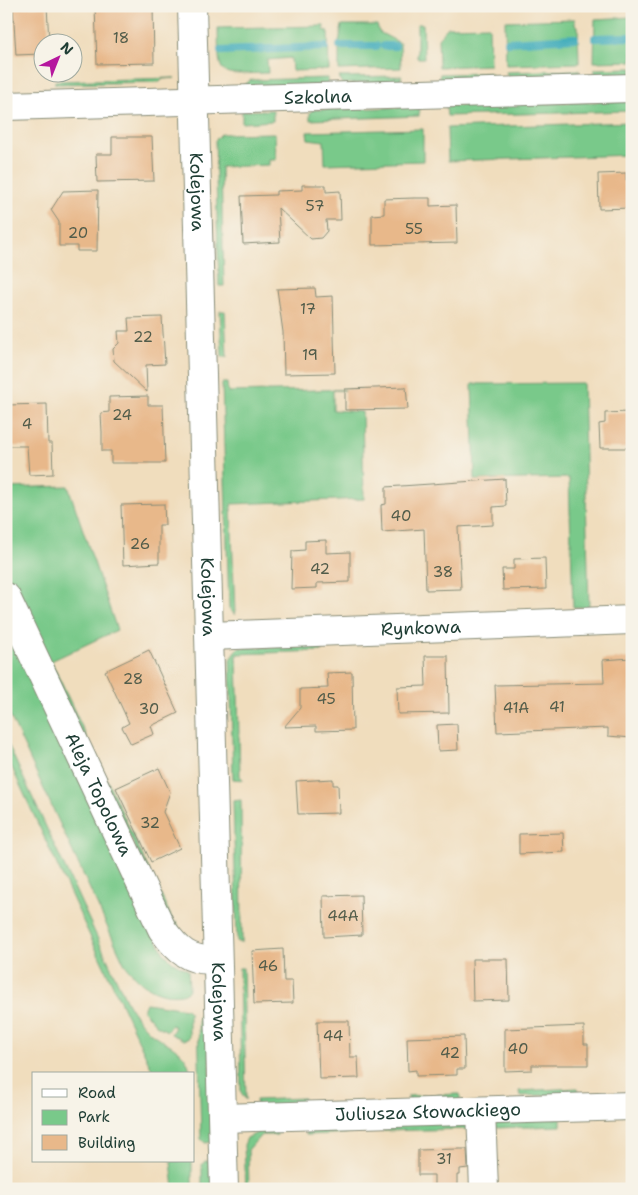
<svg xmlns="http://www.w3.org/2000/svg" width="638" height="1195" font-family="'Shantell Sans',sans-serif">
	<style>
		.green { fill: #79c98a; stroke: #4c835f }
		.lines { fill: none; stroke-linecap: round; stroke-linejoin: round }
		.stream { stroke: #3cabba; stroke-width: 8 }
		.building { fill: #e8b88a }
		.minor-casing { stroke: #888d78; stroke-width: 30 }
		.minor { stroke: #fff; stroke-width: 28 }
		.labels { text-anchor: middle; stroke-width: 4; stroke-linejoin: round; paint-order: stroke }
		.number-label { font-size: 15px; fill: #515c4a }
		.street-label { font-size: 18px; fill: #1f3d34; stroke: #f7f3e8 }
	</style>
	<rect width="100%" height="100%" fill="#f7f3e8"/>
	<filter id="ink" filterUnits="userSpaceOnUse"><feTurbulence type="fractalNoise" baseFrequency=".02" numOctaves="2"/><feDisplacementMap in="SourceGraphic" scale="10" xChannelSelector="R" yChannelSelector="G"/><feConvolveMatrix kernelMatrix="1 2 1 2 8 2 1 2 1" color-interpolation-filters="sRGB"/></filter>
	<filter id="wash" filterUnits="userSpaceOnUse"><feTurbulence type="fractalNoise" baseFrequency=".0096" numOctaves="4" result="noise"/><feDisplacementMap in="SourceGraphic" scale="20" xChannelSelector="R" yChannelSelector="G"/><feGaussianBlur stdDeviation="1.12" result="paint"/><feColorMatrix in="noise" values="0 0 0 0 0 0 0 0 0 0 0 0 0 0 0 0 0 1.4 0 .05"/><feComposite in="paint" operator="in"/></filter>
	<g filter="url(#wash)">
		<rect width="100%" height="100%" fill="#f0ddbd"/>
		<!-- green -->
		<path class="green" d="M632 17V61L594 62 595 19Z
			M575 19V25L578 26 579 63 506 65 505 21Z
			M417 24H423L424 58H417Z
			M342 25H377L379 32 400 43 401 68 339 70V43Z
			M324 26V30L328 31 329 70 292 71 291 58 267 60 268 73C217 74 219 81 218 28Z
			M489 26 490 65 439 67 438 38 448 27Z
			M632 68V75L595 74V69Z
			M579 70V76L508 78 506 72Z
			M491 73V78L489 79H439L440 74Z
			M402 76 400 81 342 84 339 77Z
			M175 78 163 79 160 82 55 84V81Z
			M328 78 327 85 241 87 251 80Z
			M632 101V111L447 116 446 106Z
			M416 107 419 109V116L310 120V113L312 110Z
			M273 110V121L242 123V111Z
			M632 122V155L448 161 447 128Z
			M423 129V161L325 164 324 141 308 139 307 132Z
			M275 133 276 160H269V165L221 167 224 286H219L215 140 221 134Z
			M220 311H225L227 357H222Z
			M222 383H227L228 392 363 389V391L333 390V410L362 412 364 499 231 504 235 615 229 608Z
			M583 383 589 607H573L569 478 475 480 472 384Z
			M68 486 117 630 51 661 174 923 177 922 180 932 177 936 6 575V488Z
			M6 619 163 952 173 962 188 970 189 989 186 993C159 1000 138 983 124 963L6 707Z
			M320 646 322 651 237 654 240 776 244 780 233 779 230 659 238 648Z
			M6 740 127 1002C134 1014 141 1024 151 1033 167 1045 189 1050 190 1074H154L6 755Z
			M241 800 242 942H237L233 801Z
			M239 968H243L246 1100 241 1092Z
			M146 1003 186 1009 189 1012V1038L184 1040 171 1034 175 1027 171 1025 167 1031 156 1025 143 1010Z
			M209 1012 212 1142 205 1143 201 1139 198 1017 203 1013Z
			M578 1088 579 1094 520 1096 519 1091Z
			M460 1094V1105L409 1102 408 1096Z
			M304 1098 301 1106 257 1107 256 1100Z
			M561 1118V1126L493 1128 489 1120Z
			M468 1120V1129L383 1131V1122Z
			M351 1123V1133L306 1135 305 1124Z
			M257 1125H276L277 1135H261L248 1150 249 1189H246L244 1145 247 1138 257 1133Z
			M171 1161H192V1189H174Z
			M205 1161H212L213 1189H202V1165Z"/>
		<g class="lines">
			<!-- stream -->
			<path class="stream" d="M595 38 632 37
				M508 42 575 38
				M340 46H376
				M384 46H395
				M221 51 325 47"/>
		</g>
		<g id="blocks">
			<!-- building -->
			<path class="building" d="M47 6 49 42H42V54L16 55 13 7Z
				M95 6H153L154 63 97 64Z
				M112 137H152L154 181 97 182 96 154H112Z
				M626 173V180H632V208L599 209 598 174Z
				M302 185H326V192L340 191 341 220H326L327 231 321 238 311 239 278 208 280 242 243 244 241 196 276 195V191L302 190Z
				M98 190 97 251H77V246H59V222L51 210 63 191Z
				M414 198H430V206L456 205 457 243 372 245V215L384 214V199Z
				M315 288 316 297 333 296 335 373 284 374 283 332 277 289Z
				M162 317 165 364 146 365 147 392 114 361 113 349 119 343 118 331H129L128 318Z
				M406 387 408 409 345 410V389Z
				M148 396V405H163L165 463H111V451H102V432L101 413 109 412V397Z
				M47 404 48 443H52L53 474 29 475 27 446H6V405Z
				M628 412 629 448H600L599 424 605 423V413Z
				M505 479 506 506 493 507V525L458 527 461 589 426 590 424 529 382 532 381 505 386 504V487Z
				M164 504 165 525H159V563L123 565 121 505Z
				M326 540V553L350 552V582L317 583V588L291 589 292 551 305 550V541Z
				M545 558 546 589 503 590 502 569H514V559Z
				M149 650 178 713 151 726 154 734 131 744 122 727 129 723 105 671Z
				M425 656H448L449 713 398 714 397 687 426 686Z
				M631 658 632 738 608 736V728L497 732 495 685 604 683 603 660Z
				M352 672 353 730 316 731V726L284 727 300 708V689L328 688 327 673Z
				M457 724 458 750 438 751 437 725Z
				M159 768 170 792 163 812 180 848 151 862 116 788Z
				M333 779V785H338L339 813 298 814 296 781Z
				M563 833 564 852 519 854V834Z
				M361 895 362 935 324 937 323 896Z
				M283 949 284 981H292L293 1003 254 1004 252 951Z
				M472 959H508L509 1000 473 1001Z
				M317 1021H349L350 1057H358L359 1078 319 1079Z
				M584 1026V1044H588V1065H532V1070L505 1071V1029Z
				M464 1036 465 1069H457V1075L416 1076V1070L408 1071 407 1038Z
				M460 1149H467L468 1168 460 1169V1175H457V1189H434V1175H418V1150Z"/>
		</g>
	</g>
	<g filter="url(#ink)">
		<use href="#blocks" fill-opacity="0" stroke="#888d78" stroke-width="1"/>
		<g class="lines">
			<defs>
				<g id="minor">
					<path id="s1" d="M192 6 224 1189"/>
					<path id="s2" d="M6 106 632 88"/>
					<path id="s3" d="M6 597 162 929C177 950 190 963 217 959"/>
					<path id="s4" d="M210 636 632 620"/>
					<path d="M481 1111 484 1189"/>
					<path id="s5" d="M223 1118 632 1106"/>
				</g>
			</defs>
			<!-- minor casing -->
			<use href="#minor" class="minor-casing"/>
			<!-- minor -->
			<use href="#minor" class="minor"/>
		</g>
	</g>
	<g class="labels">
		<!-- number labels -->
		<g class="number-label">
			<text x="121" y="43">18</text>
			<text x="315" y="211">57</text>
			<text x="414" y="234">55</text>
			<text x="78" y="238">20</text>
			<text x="308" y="314">17</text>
			<text x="143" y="342">22</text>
			<text x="310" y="360">19</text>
			<text x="122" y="420">24</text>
			<text x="27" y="429">4</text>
			<text x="401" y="521">40</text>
			<text x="140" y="549">26</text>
			<text x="320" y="574">42</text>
			<text x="443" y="577">38</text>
			<text x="133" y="684">28</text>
			<text x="326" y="704">45</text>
			<text x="557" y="712">41</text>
			<text x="516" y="713">41A</text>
			<text x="149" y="714">30</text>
			<text x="150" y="828">32</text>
			<text x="343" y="921">44A</text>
			<text x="268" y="971">46</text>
			<text x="333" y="1041">44</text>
			<text x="518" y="1054">40</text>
			<text x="450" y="1058">42</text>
			<text x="444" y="1164">31</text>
		</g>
		<!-- street labels -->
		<g class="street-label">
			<text dy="6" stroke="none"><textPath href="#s2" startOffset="312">Szkolna</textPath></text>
			<text dy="6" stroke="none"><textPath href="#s1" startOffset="186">Kolejowa</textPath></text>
			<text dy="6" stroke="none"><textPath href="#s1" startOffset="591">Kolejowa</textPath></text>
			<text dy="6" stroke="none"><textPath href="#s4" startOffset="211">Rynkowa</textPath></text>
			<text dy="6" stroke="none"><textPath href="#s3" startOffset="218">Aleja Topolowa</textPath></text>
			<text dy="6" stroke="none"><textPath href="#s1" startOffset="996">Kolejowa</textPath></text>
			<text dy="6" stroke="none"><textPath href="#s5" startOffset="205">Juliusza Słowackiego</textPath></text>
		</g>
	</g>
	<!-- margin -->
	<rect width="638" height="1195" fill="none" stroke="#f7f3e8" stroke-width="25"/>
	<!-- legend -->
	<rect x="32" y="1072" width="162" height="90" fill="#f7f3e8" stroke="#a1aaa0"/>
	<rect x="42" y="1089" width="25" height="8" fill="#ffffff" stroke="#a1aaa0"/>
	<text x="78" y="1098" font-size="15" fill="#1f3d34">Road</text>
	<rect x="42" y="1110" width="25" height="15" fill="#79c98a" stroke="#a1aaa0"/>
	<text x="78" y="1122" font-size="15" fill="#1f3d34">Park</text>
	<rect x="42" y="1135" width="25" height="15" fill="#e8b88a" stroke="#a1aaa0"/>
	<text x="78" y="1148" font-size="15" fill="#1f3d34">Building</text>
	<!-- north arrow -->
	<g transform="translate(58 58) rotate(43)"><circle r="24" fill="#f7f3e8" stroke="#a1aaa0"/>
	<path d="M0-4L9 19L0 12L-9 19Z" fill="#b5179e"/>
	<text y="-8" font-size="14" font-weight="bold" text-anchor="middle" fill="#1f3d34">N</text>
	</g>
</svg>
